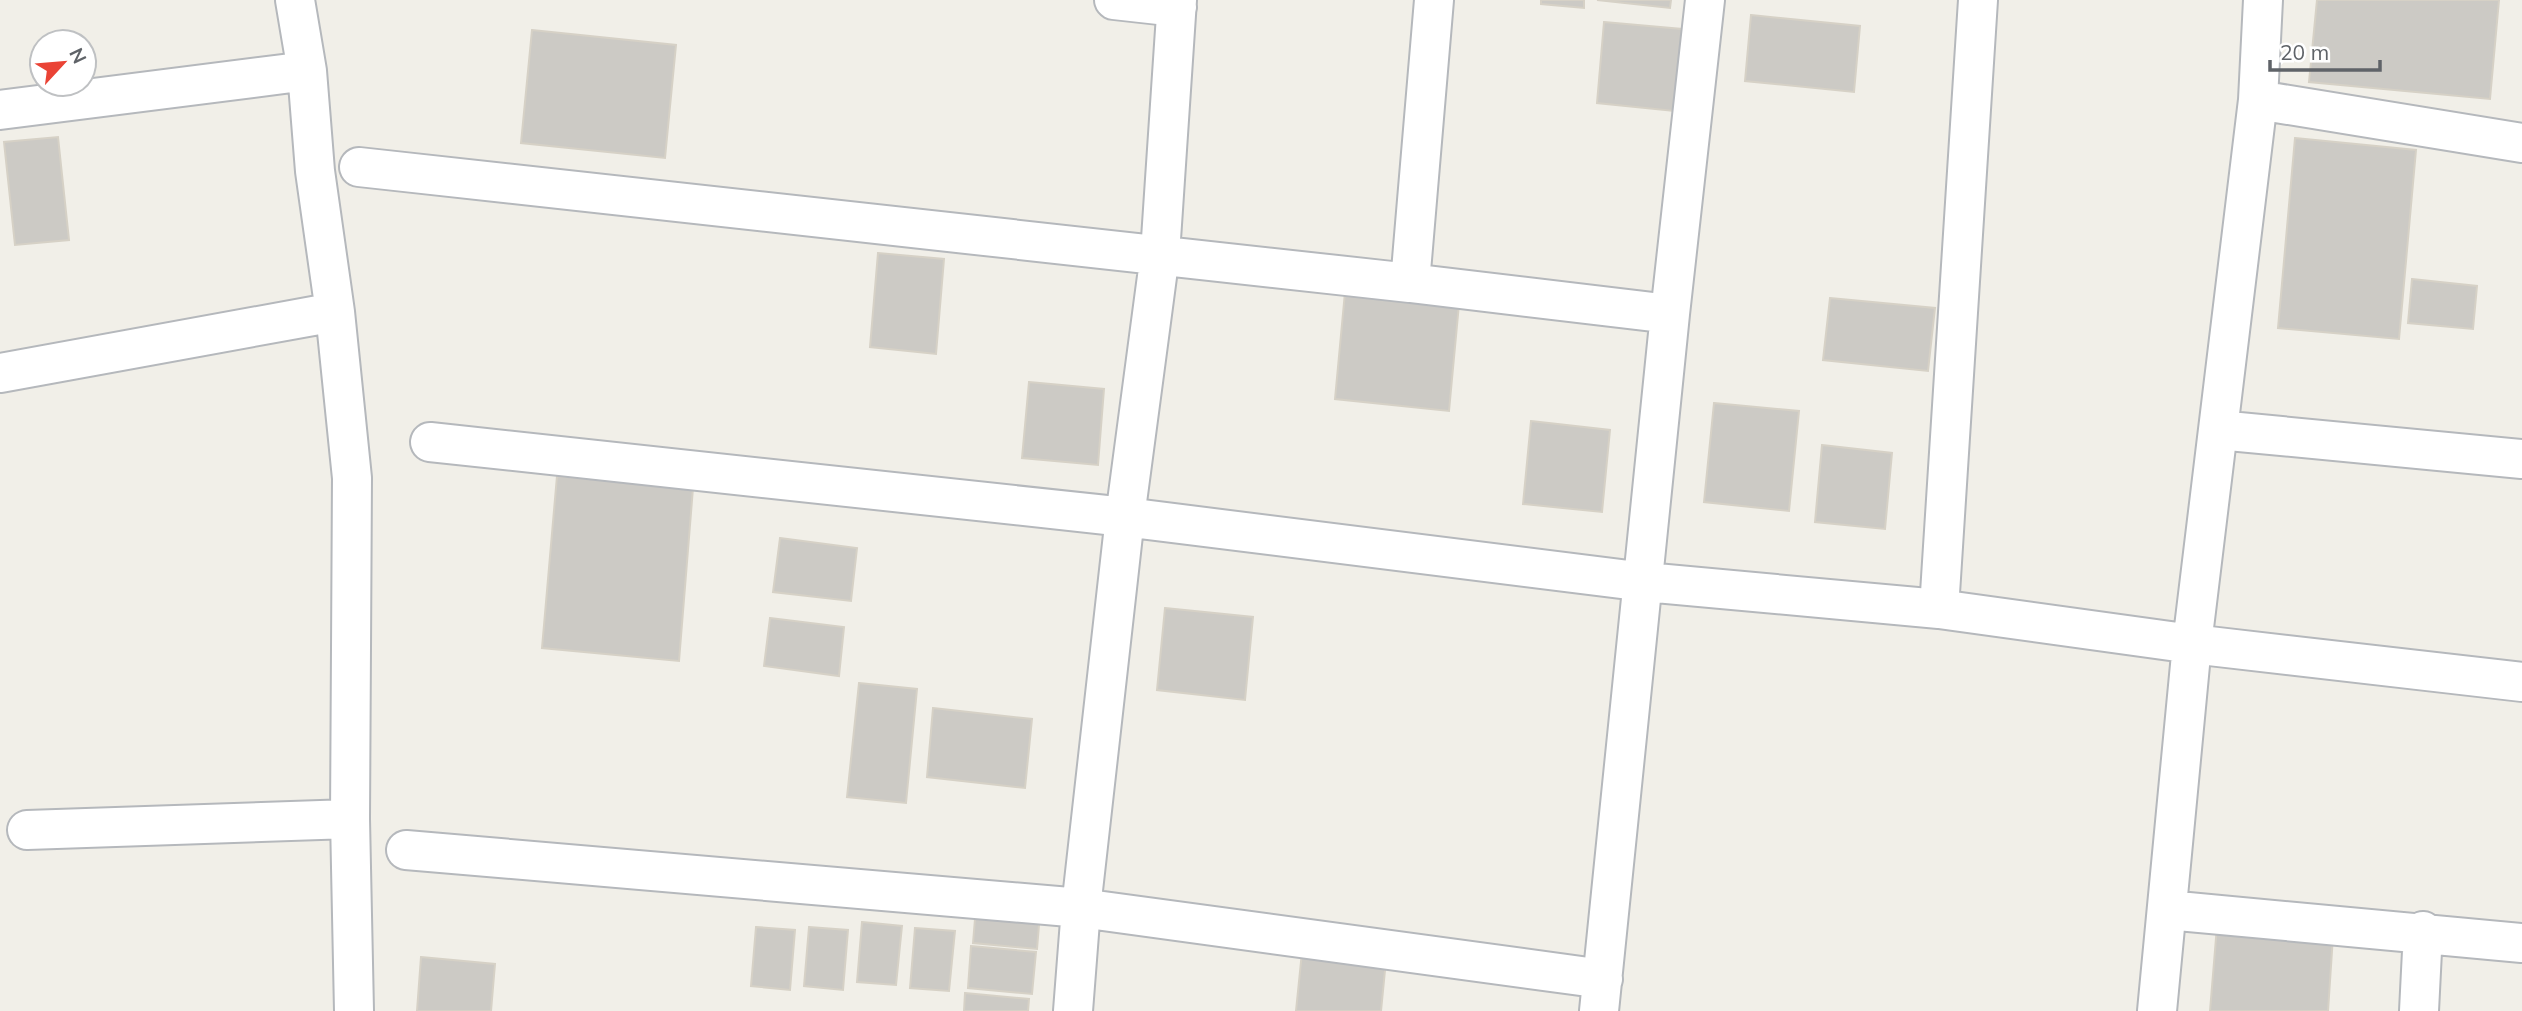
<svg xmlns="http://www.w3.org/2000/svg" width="2522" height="1011" font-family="Mulish,sans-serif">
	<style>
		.building { fill: #cccac5; stroke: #d6d1c6; stroke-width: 2 }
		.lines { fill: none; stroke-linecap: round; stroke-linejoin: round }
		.street-casing { stroke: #b5b8bc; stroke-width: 42 }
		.street { stroke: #fff; stroke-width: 38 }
	</style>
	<rect width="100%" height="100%" fill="#f1efe8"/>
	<!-- building -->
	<path class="building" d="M1541 0H1584V8L1541 4Z
		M1597 0H1671L1670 8Z
		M2317 0H2499L2490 99 2309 82Z
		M1751 15 1860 26 1854 92 1745 81Z
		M1604 22 1682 29 1674 111 1597 103Z
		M532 30 676 45 665 158 521 143Z
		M58 137 69 240 15 245 4 142Z
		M2295 138 2416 150 2399 339 2278 328Z
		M878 253 944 259 936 354 870 347Z
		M2412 279 2477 286 2473 329 2408 323Z
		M1345 292 1459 304 1449 411 1335 399Z
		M1830 298 1935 308 1928 371 1823 360Z
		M1029 382 1104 389 1098 465 1022 458Z
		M1714 403 1799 411 1789 511 1704 502Z
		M1531 421 1610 430 1602 512 1523 504Z
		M1822 445 1892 453 1885 529 1815 522Z
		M557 476 693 488 679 661 542 648Z
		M780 538 857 548 851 601 773 592Z
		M1165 608 1253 617 1245 700 1157 690Z
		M770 618 844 627 839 676 764 666Z
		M859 683 917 689 906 803 847 797Z
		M933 708 1032 719 1025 788 927 777Z
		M976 907 1040 913 1037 949 973 943Z
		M862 922 902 926 896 985 857 982Z
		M2217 926 2333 936 2328 1011H2210Z
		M756 927 795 930 790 990 751 986Z
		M809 927 848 930 843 990 804 986Z
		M915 928 955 931 949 991 910 988Z
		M1303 942 1387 950 1381 1011H1296Z
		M971 946 1036 952 1032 994 968 988Z
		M421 957 495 964 491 1011H417Z
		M965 993 1029 999 1028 1011H964Z"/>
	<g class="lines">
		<defs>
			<path id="street" d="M295 0 307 71 315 171 335 312 352 478 350 819 354 1011
				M1114 0 1177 7
				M1434 0 1410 283 1670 314 1599 1011
				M2258 100 2522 143
				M0 110 307 71
				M359 167 1410 283
				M1670 314 1705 0
				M0 373 335 312
				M2218 430 2522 459
				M430 442 1125 517 1645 582 1939 609 2192 644 2522 682
				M1939 609 1978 0
				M27 830 350 819
				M406 850 1081 908 1603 979
				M2167 910 2522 943
				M1073 1011 1081 908 1125 517 1160 254 1177 0
				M2157 1011 2192 644 2258 100 2263 0
				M2419 1011 2423 931"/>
		</defs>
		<!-- street casing -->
		<use href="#street" class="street-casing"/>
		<!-- street -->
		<use href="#street" class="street"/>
	</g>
	<!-- north arrow -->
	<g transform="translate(63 63) rotate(64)"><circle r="33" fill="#ffffff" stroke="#bfc1c3" stroke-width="2"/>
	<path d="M0-5L12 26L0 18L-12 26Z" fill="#ea4335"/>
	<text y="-10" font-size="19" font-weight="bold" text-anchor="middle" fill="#5f6368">N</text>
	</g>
	<!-- scale -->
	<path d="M2270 60v10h110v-10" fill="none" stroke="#5f6368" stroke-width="3.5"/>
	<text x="2280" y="60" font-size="21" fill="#5f6368" stroke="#ffffff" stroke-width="5" paint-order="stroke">20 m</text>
</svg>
